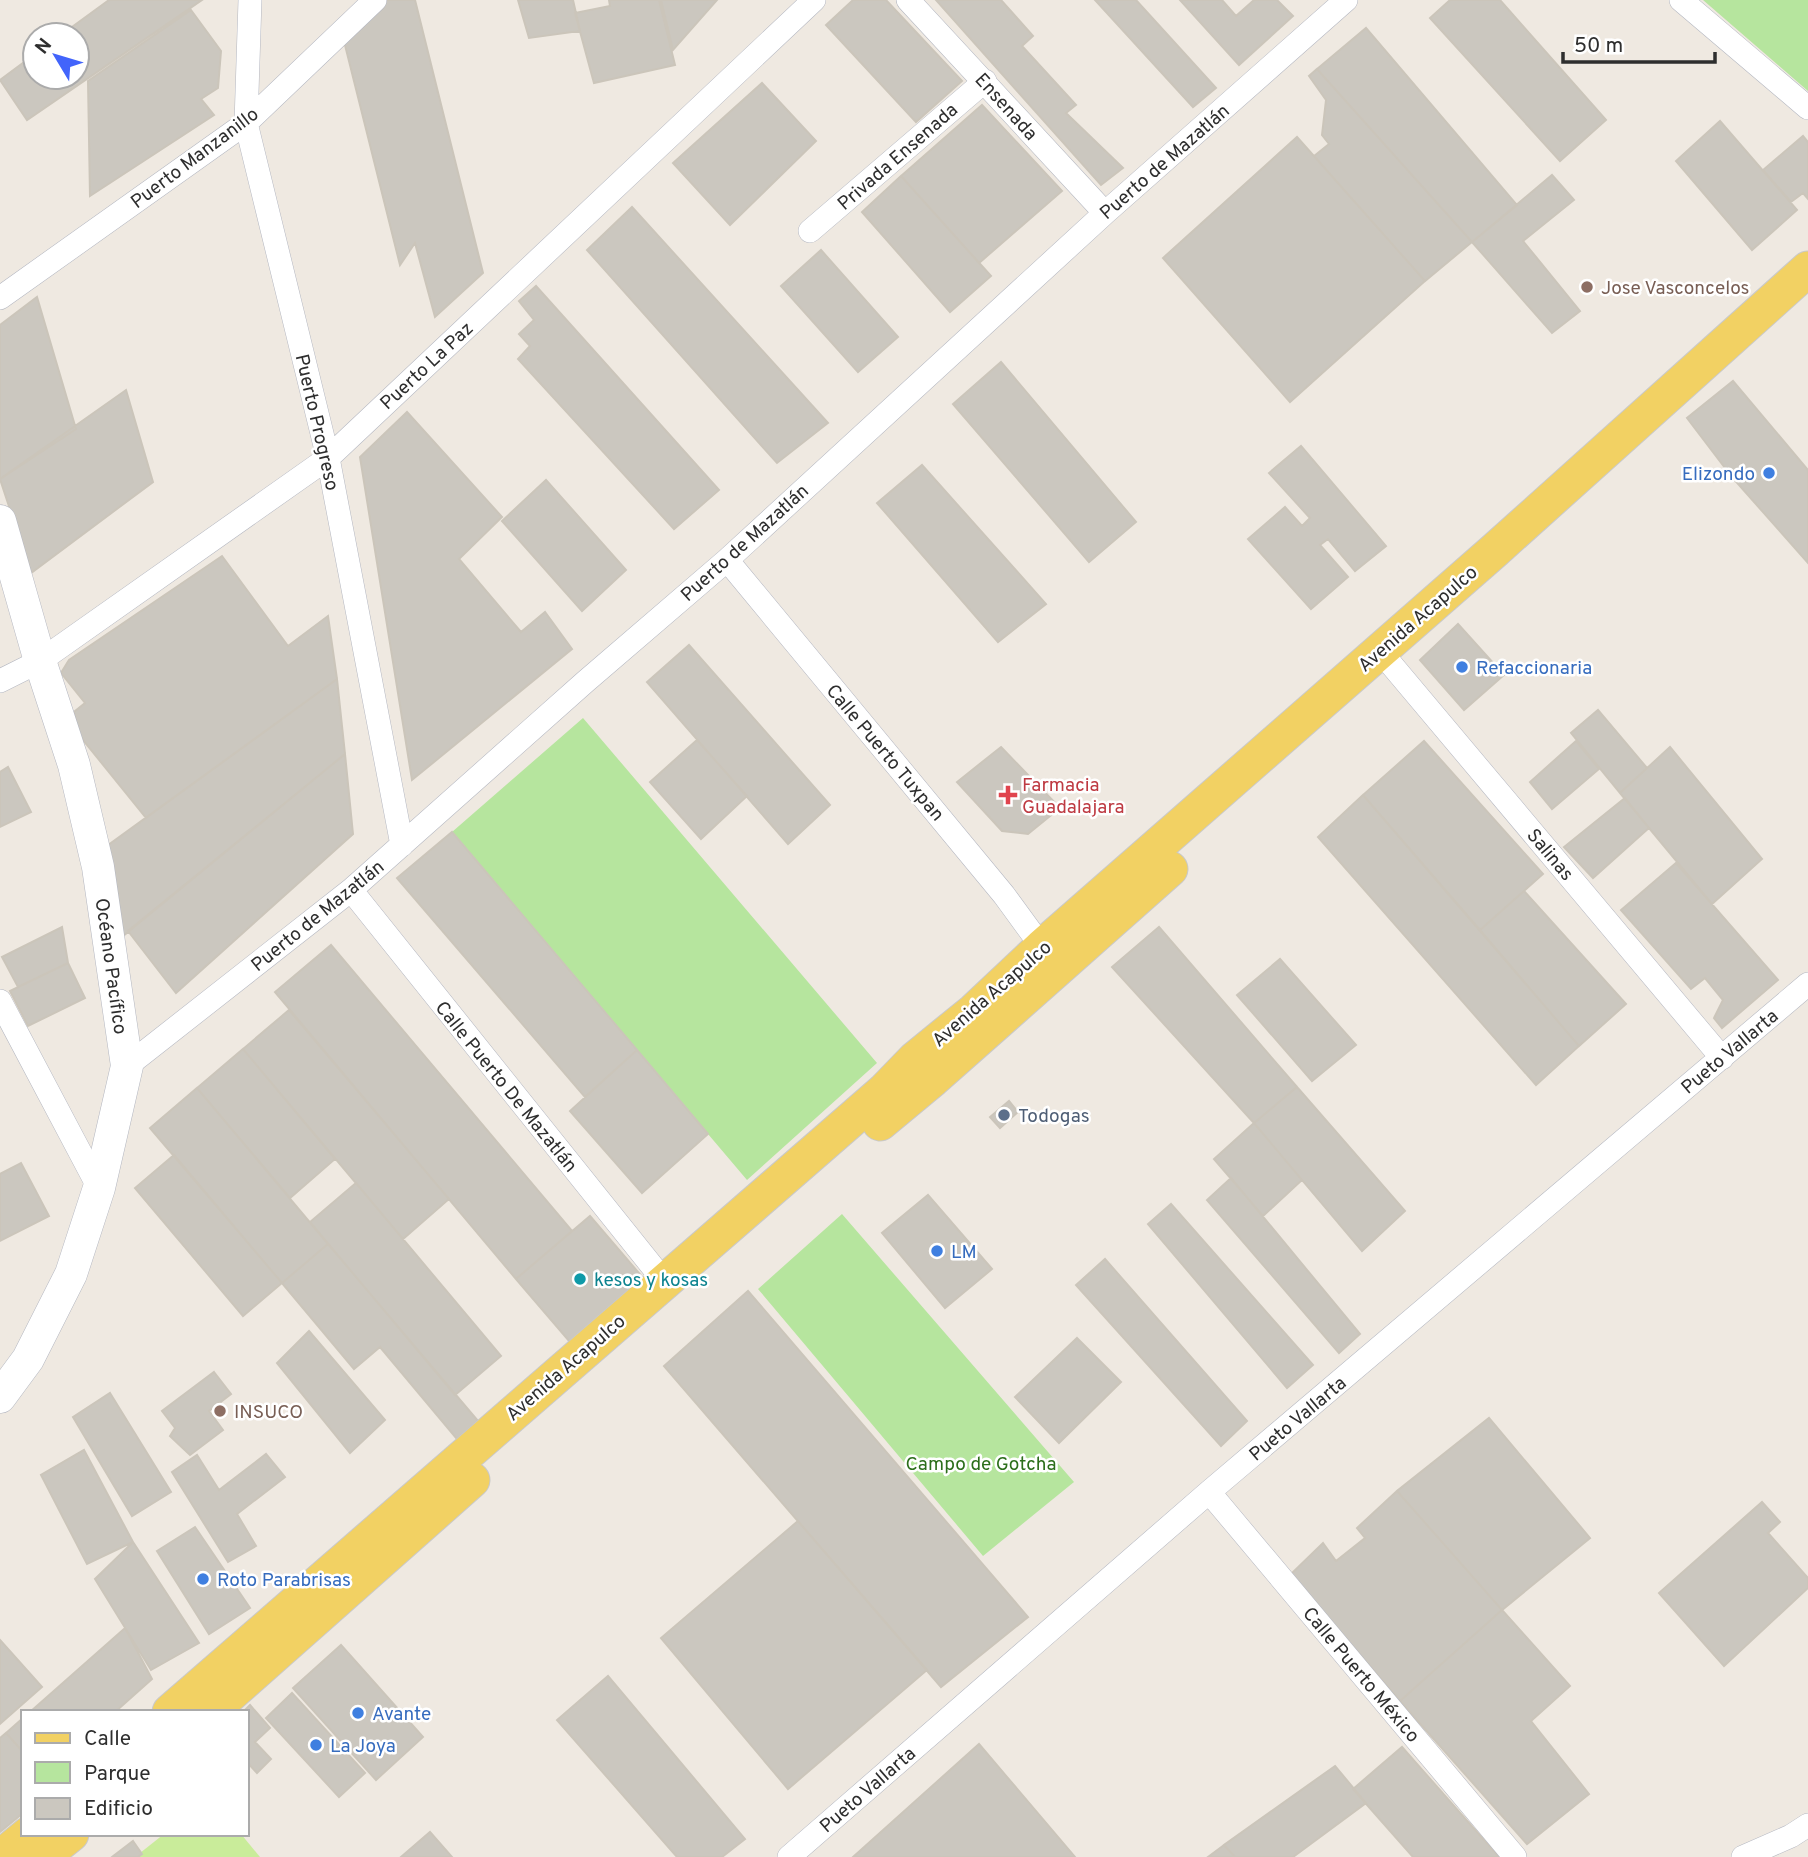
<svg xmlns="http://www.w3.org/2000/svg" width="1808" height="1857" font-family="Overpass,sans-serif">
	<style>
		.green { fill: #b6e59e }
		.pitch { fill: #c9ec9a }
		.building { fill: #cbc7bf; stroke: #cbc5ba; stroke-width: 2 }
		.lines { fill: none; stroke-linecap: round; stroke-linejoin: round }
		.street-casing { stroke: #b4b7c1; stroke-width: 24 }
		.secondary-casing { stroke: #b4b7c1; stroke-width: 33 }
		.primary-casing { stroke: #c9c9c9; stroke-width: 37 }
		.street { stroke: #fff; stroke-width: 23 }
		.secondary { stroke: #fff; stroke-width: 32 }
		.primary { stroke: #f2d163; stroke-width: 35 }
		.education-dot { fill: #8d6e63; stroke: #fff; stroke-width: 2.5 }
		.shop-dot { fill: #3f7fe0; stroke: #fff; stroke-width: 2.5 }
		.health-dot { fill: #e0444e; stroke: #fff; stroke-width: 2.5 }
		.service-dot { fill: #5c6f8a; stroke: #fff; stroke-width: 2.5 }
		.culture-dot { fill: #0f9aa8; stroke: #fff; stroke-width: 2.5 }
		.labels { text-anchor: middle; stroke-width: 5; stroke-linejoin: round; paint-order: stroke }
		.street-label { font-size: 19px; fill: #2e2e2e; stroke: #fff }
		.education-label { font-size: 19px; fill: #785e54; stroke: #fff; text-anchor: start }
		.shop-label { font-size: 19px; fill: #366cbe; stroke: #fff; text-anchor: start }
		.health-label { font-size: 19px; fill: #be3a42; stroke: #fff; text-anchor: start }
		.service-label { font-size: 19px; fill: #4e5e75; stroke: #fff; text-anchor: start }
		.culture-label { font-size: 19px; fill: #0d838f; stroke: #fff; text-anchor: start }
		.park-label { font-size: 19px; fill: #2c6e1b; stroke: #fff }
	</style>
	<rect width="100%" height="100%" fill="#efe9e1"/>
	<!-- green -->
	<path class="green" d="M1703 0H1808V91Z
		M583 718 877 1063 747 1180 452 832Z
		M842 1214 1074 1482 983 1556 758 1289Z"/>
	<!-- pitch -->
	<path class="pitch" d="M164 1834H241L260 1857H135Z"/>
	<!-- building -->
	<path class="building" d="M109 0H202L27 120 0 80 35 54V77H77V35H61Z
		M386 0H415L483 273 435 317 415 243 400 265 344 41Z
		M518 0H573L580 31 529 38Z
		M609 0H659L675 65 594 83 575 13 610 6Z
		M661 0H717L673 50Z
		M853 0H886L962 81 916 122 826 25Z
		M936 0H1001L1033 36 1022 46 1076 105 1066 113 1123 168 1101 185Z
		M1095 0H1136L1216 88 1193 107Z
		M1180 0H1222L1236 16 1254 0H1277L1293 16 1239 65Z
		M1450 0H1500L1606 120 1560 161 1430 18Z
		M191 10 221 51 218 88 201 99 214 115 90 196 88 81Z
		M1366 28 1517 205 1472 242 1317 69Z
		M1317 69 1472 242 1425 281 1314 156 1329 144 1322 135 1326 100 1309 76Z
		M762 83 816 141 730 225 673 163Z
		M982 105 1062 191 979 263 901 176Z
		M1720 121 1797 210 1752 250 1676 161Z
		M1803 136 1808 142V199L1803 193 1791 202 1763 170Z
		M1297 137 1425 281 1290 402 1163 258Z
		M1552 175 1574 200 1523 241 1580 311 1552 333 1472 242Z
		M901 176 991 276 950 312 862 212Z
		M632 207 828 423 777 463 587 250Z
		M821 250 898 337 858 372 781 286Z
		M536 286 719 490 674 529 518 359 530 346 519 334 534 320 519 301Z
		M37 297 76 429 0 479V325Z
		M1001 362 1136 522 1089 562 953 404Z
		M1733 381 1808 470V563L1732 477 1687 418Z
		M126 390 153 482 31 573 0 479Z
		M407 412 502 517 459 559 521 632 545 612 572 649 412 780 360 457Z
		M1301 446 1386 546 1355 571 1328 539 1320 545 1348 577 1311 609 1248 539 1285 507 1302 526 1310 518 1269 473Z
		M922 465 1046 604 998 642 877 503Z
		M546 480 626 570 582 611 502 521Z
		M222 556 288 646 328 616 337 679 146 818 79 735 74 712 85 703 61 673 69 660Z
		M1458 624 1504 675 1464 710 1420 660Z
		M689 645 830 805 788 844 647 682Z
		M337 679 345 754 116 942 100 851Z
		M1598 710 1647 768 1620 793 1571 733Z
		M697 740 747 796 701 839 650 782Z
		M1424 741 1543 874 1480 930 1363 795Z
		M1576 741 1599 769 1552 809 1530 782Z
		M1001 747 1060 808 1028 834 1002 831 957 782Z
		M1670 747 1762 859 1712 904 1620 793Z
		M345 754 353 834 176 993 128 931Z
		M8 767 31 812 0 827V772Z
		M1363 795 1579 1046 1536 1085 1318 837Z
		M1625 798 1649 828 1593 878 1564 847Z
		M452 832 637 1050 585 1097 397 878Z
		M1676 863 1778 980 1722 1028 1714 1018 1723 1000 1705 978 1691 989 1621 910Z
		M1524 891 1626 1004 1579 1046 1480 930Z
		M62 927 68 963 18 987 2 957Z
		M1159 927 1297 1087 1254 1123 1112 967Z
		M331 945 572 1231 516 1279 275 992Z
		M1280 959 1356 1045 1312 1081 1237 995Z
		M68 963 85 998 28 1026 10 991Z
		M289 1010 449 1199 403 1239 243 1049Z
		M243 1049 335 1159 290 1198 197 1088Z
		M637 1050 708 1134 642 1193 570 1111Z
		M1297 1087 1405 1211 1362 1251 1254 1123Z
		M197 1088 328 1244 282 1283 150 1128Z
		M1009 1101 1018 1112 1000 1128 990 1117Z
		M1254 1123 1302 1180 1263 1216 1214 1159Z
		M174 1155 282 1283 243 1316 135 1188Z
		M21 1163 49 1216 0 1241V1174Z
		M1231 1178 1360 1334 1339 1353 1207 1200Z
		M356 1183 501 1356 455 1395 310 1222Z
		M928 1195 992 1269 945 1308 882 1233Z
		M1171 1204 1313 1365 1287 1388 1148 1224Z
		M590 1216 644 1279 570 1342 516 1279Z
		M328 1244 478 1421 457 1439 380 1347 354 1369 282 1283Z
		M1105 1259 1247 1421 1221 1446 1076 1285Z
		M748 1291 1028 1617 941 1687 664 1366Z
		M309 1331 385 1420 350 1453 277 1363Z
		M1077 1338 1121 1382 1059 1443 1015 1397Z
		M214 1372 231 1394 209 1411 223 1430 190 1455 170 1436 175 1428 162 1411Z
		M110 1393 171 1492 132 1516 73 1417Z
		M1489 1418 1590 1538 1502 1610 1397 1491Z
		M84 1450 133 1542 87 1564 41 1475Z
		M266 1454 285 1477 237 1514 256 1546 228 1562 172 1472 197 1455 219 1490Z
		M1397 1491 1502 1610 1400 1701 1291 1574 1323 1543 1336 1561 1365 1538 1357 1528Z
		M1762 1502 1780 1522 1768 1533 1808 1578V1588L1724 1666 1659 1593Z
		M798 1521 927 1670 788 1789 661 1638Z
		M195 1527 250 1608 209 1634 157 1551Z
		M133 1542 199 1643 151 1670 95 1579Z
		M1502 1610 1570 1686 1531 1721 1589 1794 1527 1844 1400 1701Z
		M125 1628 152 1679 115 1712H30Z
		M0 1640 42 1687 0 1724Z
		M341 1645 423 1737 376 1780 293 1688Z
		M608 1676 745 1839 722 1857H677L557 1720Z
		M292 1693 365 1773 339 1797 266 1718Z
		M250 1705 270 1728 255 1742 271 1759 257 1773 247 1762V1712H243Z
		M23 1718V1752L6 1733Z
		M6 1733 23 1752V1813L0 1832V1738Z
		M979 1744 1075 1857H853Z
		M1402 1747 1499 1857H1413L1353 1789Z
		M1335 1766 1366 1803 1293 1857H1235L1224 1845Z
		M430 1832 452 1857H401Z
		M133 1841 142 1854 138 1857H112Z
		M1224 1845 1235 1857H1208Z"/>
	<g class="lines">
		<defs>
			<path id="street" d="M250 0 246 123 328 458 402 845
				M908 0 1105 213
				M1681 0 1808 108
				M810 231 985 81
				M0 298 246 123 375 0
				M727 560 1004 895 1042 947
				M1380 651 1722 1058
				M0 681 40 661 328 458 814 0
				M351 890 664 1281
				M0 1001 99 1188
				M127 1066 351 890 585 682 727 560 1105 213 1346 0
				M1209 1492 1515 1857
				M789 1857 1209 1492 1808 984
				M1743 1857 1791 1836 1808 1825"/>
			<path id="secondary" d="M0 521 40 661 74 765 98 867 127 1066 99 1188 71 1274 28 1359 0 1397"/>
			<path id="primary" d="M880 1123 933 1079 1170 869
				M170 1712 884 1091 915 1059 974 1011 1042 947 1494 551 1808 269
				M210 1712 472 1480
				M1 1857 29 1834
				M42 1857 71 1834"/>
		</defs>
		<!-- street casing -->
		<use href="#street" class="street-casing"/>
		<!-- secondary casing -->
		<use href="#secondary" class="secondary-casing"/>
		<!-- primary casing -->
		<use href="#primary" class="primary-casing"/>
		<!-- street -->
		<use href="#street" class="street"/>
		<!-- secondary -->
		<use href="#secondary" class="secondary"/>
		<!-- primary -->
		<use href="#primary" class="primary"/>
	</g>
	<!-- markers -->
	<g class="education-dot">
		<circle cx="1587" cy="287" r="7"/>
		<circle cx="220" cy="1411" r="7"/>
	</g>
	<g class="shop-dot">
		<circle cx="1769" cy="473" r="7"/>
		<circle cx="1462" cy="667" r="7"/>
		<circle cx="937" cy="1251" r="7"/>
		<circle cx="203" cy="1579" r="7"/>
		<circle cx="358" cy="1713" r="7"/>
		<circle cx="316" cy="1745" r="7"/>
	</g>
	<path class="health-dot" d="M1004.5 784.5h7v7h7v7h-7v7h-7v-7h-7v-7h7z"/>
	<circle class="service-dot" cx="1004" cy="1115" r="7"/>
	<circle class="culture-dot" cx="580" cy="1279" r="7"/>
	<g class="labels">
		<!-- street labels -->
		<g class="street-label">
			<text transform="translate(1007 106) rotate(48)" y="7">Ensenada</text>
			<text transform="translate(897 156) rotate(-41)" y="7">Privada Ensenada</text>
			<text transform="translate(194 157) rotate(-37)" y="7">Puerto Manzanillo</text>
			<text transform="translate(1164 161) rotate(-41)" y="7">Puerto de Mazatlán</text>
			<text transform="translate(426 365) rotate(-43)" y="7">Puerto La Paz</text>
			<text transform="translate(318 422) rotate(77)" y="7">Puerto Progreso</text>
			<text transform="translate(744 542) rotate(-42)" y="7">Puerto de Mazatlán</text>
			<text transform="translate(1417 618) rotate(-41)" y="7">Avenida Acapulco</text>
			<text transform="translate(886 752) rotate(50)" y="7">Calle Puerto Tuxpan</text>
			<text transform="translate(1551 854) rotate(50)" y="7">Salinas</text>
			<text transform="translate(317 915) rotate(-39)" y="7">Puerto de Mazatlán</text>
			<text transform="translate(112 966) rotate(82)" y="7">Océano Pacífico</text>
			<text transform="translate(991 993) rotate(-41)" y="7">Avenida Acapulco</text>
			<text transform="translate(1729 1051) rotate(-40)" y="7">Pueto Vallarta</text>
			<text transform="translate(507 1086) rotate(51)" y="7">Calle Puerto De Mazatlán</text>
			<text transform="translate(565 1367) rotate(-41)" y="7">Avenida Acapulco</text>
			<text transform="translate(1297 1418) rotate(-40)" y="7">Pueto Vallarta</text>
			<text transform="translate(1362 1674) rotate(50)" y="7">Calle Puerto México</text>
			<text transform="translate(867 1789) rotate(-41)" y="7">Pueto Vallarta</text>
		</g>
		<!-- education labels -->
		<g class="education-label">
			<text x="1601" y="294">Jose Vasconcelos</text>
			<text x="234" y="1418">INSUCO</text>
		</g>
		<!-- shop labels -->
		<g class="shop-label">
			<text x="1755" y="480" text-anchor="end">Elizondo</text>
			<text x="1476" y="674">Refaccionaria</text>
			<text x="951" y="1258">LM</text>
			<text x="217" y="1586">Roto Parabrisas</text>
			<text x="372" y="1720">Avante</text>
			<text x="330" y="1752">La Joya</text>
		</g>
		<!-- health labels -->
		<g class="health-label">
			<text x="1022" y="791">Farmacia<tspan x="1022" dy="22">Guadalajara</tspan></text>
		</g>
		<!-- service labels -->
		<g class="service-label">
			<text x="1018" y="1122">Todogas</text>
		</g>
		<!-- culture labels -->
		<g class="culture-label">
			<text x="594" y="1286">kesos y kosas</text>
		</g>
		<!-- park labels -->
		<g class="park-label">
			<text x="981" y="1470">Campo de Gotcha</text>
		</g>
	</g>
	<!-- legend -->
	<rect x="21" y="1710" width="228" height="126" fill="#ffffff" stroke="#ababab" stroke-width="2"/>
	<rect x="35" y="1733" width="35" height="10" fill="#f2d163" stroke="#ababab" stroke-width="2"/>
	<text x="84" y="1745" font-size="21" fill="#2e2e2e">Calle</text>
	<rect x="35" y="1762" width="35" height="21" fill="#b6e59e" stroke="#ababab" stroke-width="2"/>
	<text x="84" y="1780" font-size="21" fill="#2e2e2e">Parque</text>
	<rect x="35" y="1798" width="35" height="21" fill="#cbc7bf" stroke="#ababab" stroke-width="2"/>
	<text x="84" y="1815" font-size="21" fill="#2e2e2e">Edificio</text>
	<!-- north arrow -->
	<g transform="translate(56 56) rotate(308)"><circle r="33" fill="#ffffff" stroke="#ababab" stroke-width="2"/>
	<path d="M0-5L12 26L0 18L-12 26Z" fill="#4264fb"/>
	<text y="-10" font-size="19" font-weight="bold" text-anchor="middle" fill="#2e2e2e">N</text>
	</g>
	<!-- scale -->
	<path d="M1563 52v10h152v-10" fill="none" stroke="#2e2e2e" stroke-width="3.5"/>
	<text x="1574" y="52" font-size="21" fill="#2e2e2e" stroke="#ffffff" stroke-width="5" paint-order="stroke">50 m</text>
</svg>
